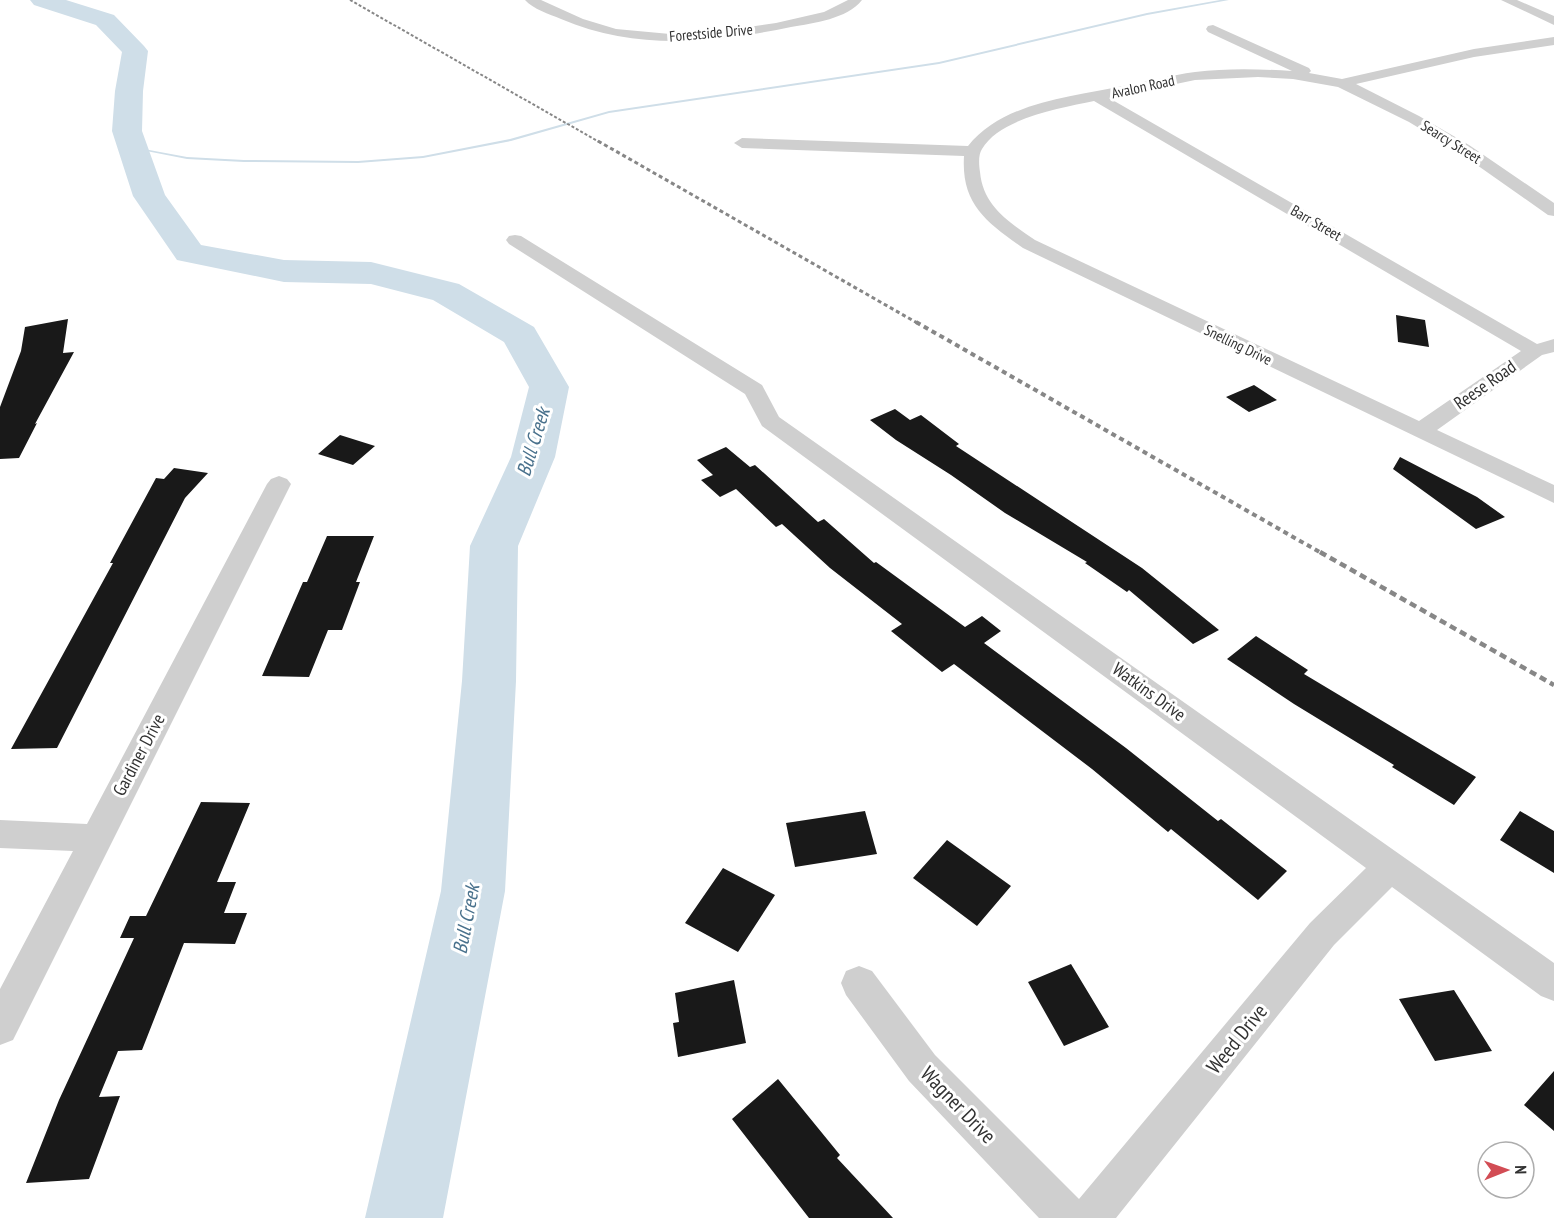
<svg xmlns="http://www.w3.org/2000/svg" width="1554" height="1218" font-family="'PT Sans Narrow',sans-serif">
	<style>
		.lines { fill: none; stroke-linecap: round; stroke-linejoin: round }
		.stream { fill: #cfdee8; fill-rule: evenodd }
		.river { fill: #cfdee8; fill-rule: evenodd }
		.building { fill: #191919 }
		.minor { fill: #cfcfcf; fill-rule: evenodd }
		.rail-far3 { stroke: #878787; stroke-width: 2; stroke-dasharray: 3 2; stroke-linecap: butt }
		.rail-far2 { stroke: #878787; stroke-width: 3; stroke-dasharray: 4 3; stroke-linecap: butt }
		.rail-far1 { stroke: #878787; stroke-width: 4; stroke-dasharray: 5 4; stroke-linecap: butt }
		.rail { stroke: #878787; stroke-width: 4.5; stroke-dasharray: 7 4.5; stroke-linecap: butt }
		.labels { text-anchor: middle; stroke-width: 6; stroke-linejoin: round; paint-order: stroke }
		.far-street-label { font-size: 15px; fill: #323232; stroke: #fff }
		.street-label { font-size: 18px; fill: #323232; stroke: #fff }
		.water-label { font-size: 20px; font-style: italic; fill: #49718c; stroke: #fff }
		.near-street-label { font-size: 21px; fill: #323232; stroke: #fff }
	</style>
	<rect width="100%" height="100%" fill="#fff"/>
	<g class="lines">
		<!-- stream -->
		<path class="stream" d="M1220 0H1229L1147 15 939 64 609 113 511 141 423 158 358 163 244 162 187 159 131 148 133 147 187 157 244 160 358 161 423 156 510 139 609 111 939 62 1147 13Z"/>
		<!-- river -->
		<path class="river" d="M30 0H66L114 15 144 46 148 51 143 91 142 131 165 195 201 245 284 260 371 262 459 284 534 327 569 387 555 457 518 546 516 681 505 891 443 1218H365L441 891 462 681 470 546 511 457 529 387 504 342 433 300 371 284 284 282 177 260 133 196 112 131 115 91 122 52 96 25 34 5Z"/>
	</g>
	<!-- building -->
	<path class="building" d="M1396 315 1425 320 1429 347 1398 342Z
		M68 319 63 353 74 352 35 424 37 423 19 458 0 459V407L21 351 25 327Z
		M1254 385 1277 400 1249 412 1226 397Z
		M895 409 910 420 921 415 959 444 956 446 1142 568 1219 630 1193 644 1129 590 1127 592 1085 563 1087 562 1005 513 951 475 896 440 870 420Z
		M340 435 375 446 353 465 318 454Z
		M726 447 750 467 755 465 818 522 824 519 874 563 876 562 965 627 982 616 1001 631 984 643 1126 748 1218 821 1221 819 1287 871 1258 900 1171 829 1168 832 1092 769 954 664 942 672 891 631 902 624 830 568 782 524 776 527 736 489 720 497 701 480 713 475 697 460Z
		M1400 457 1477 497 1505 517 1476 529 1393 469Z
		M174 468 208 473 185 498 57 748 11 749 113 563H110L156 478 164 479Z
		M327 536H374L356 582H360L342 630H328L309 677 262 676 303 582H307Z
		M1256 636 1308 670 1304 674 1476 777 1454 805 1392 767 1394 765 1294 704 1227 659Z
		M201 802 250 803 217 882H236L224 913H247L235 944 184 943 142 1050 118 1051 99 1097 120 1096 89 1179 26 1183 59 1100 134 938H120L130 916H146Z
		M865 811 877 854 795 867 786 823Z
		M1520 811 1554 831V873L1500 840Z
		M947 840 1011 886 977 926 913 878Z
		M723 868 775 895 738 952 685 923Z
		M1071 964 1109 1027 1064 1046 1028 982Z
		M734 980 746 1043 678 1057 673 1023 679 1022 675 993Z
		M1454 990 1492 1051 1435 1061 1399 999Z
		M1554 1071V1131L1524 1105Z
		M778 1079 840 1155 837 1158 893 1218H809L732 1119Z"/>
	<g class="lines">
		<!-- minor -->
		<path class="minor" d="M525 0H541L583 19 616 29 670 34 721 31 776 23 824 12 848 0H862C847 19 814 23 791 27 713 43 636 51 561 19 549 14 533 9 525 0Z
			M1501 0H1517L1554 16V25Z
			M1213 25 1309 68 1311 71 1309 73 1342 79 1474 49 1554 37V45L1474 57 1356 84 1419 116 1469 145 1554 203V216L1548 215 1457 151 1409 122 1338 87 1293 79 1258 77 1195 80 1109 98 1537 344 1554 339V352L1542 355 1437 430 1554 485V503L1023 248C986 222 961 204 964 156L742 148 734 143 742 138 968 146C1003 102 1071 97 1123 86 1147 82 1171 75 1195 72 1227 68 1260 69 1292 71L1208 32 1206 29 1208 26ZM1094 101 1521 351 1419 421 1035 240C1009 222 983 206 980 172 979 165 978 155 982 149 1000 118 1061 108 1094 101Z
			M515 235 521 236 762 385 779 417 1554 963V1001L1541 996 1392 887 1334 945 1116 1218H1039L909 1081 846 995 841 983 846 971 859 966 872 971 935 1055 1079 1199 1310 923 1366 868 762 426 745 394 509 244 506 240 509 236Z
			M279 476 287 479 291 484 13 1040 0 1045V989L73 851 0 848V820L87 824 267 484 271 479Z"/>
		<!-- rail-far3 -->
		<path class="rail-far3" d="M350 0 601 143"/>
		<!-- rail-far2 -->
		<path class="rail-far2" d="M598 141 919 324"/>
		<!-- rail-far1 -->
		<path class="rail-far1" d="M916 322 1323 554"/>
		<!-- rail -->
		<path class="rail" d="M1320 552 1554 685"/>
	</g>
	<g class="labels">
		<!-- far-street labels -->
		<g class="far-street-label">
			<text transform="translate(711 33) rotate(-5)" y="5">Forestside Drive</text>
			<text transform="translate(1143 87) rotate(-12)" y="5">Avalon Road</text>
			<text transform="translate(1451 142) rotate(32)" y="5">Searcy Street</text>
			<text transform="translate(1316 223) rotate(30)" y="5">Barr Street</text>
			<text transform="translate(1238 345) rotate(26)" y="5">Snelling Drive</text>
		</g>
		<!-- street labels -->
		<g class="street-label">
			<text transform="translate(1485 385) rotate(-35)" y="6">Reese Road</text>
			<text transform="translate(1149 692) rotate(36)" y="6">Watkins Drive</text>
			<text transform="translate(139 755) rotate(-62)" y="6">Gardiner Drive</text>
		</g>
		<!-- water labels -->
		<g class="water-label">
			<text transform="translate(533 442) rotate(-73)" y="7">Bull Creek</text>
			<text transform="translate(466 919) rotate(-79)" y="7">Bull Creek</text>
		</g>
		<!-- near-street labels -->
		<g class="near-street-label">
			<text transform="translate(1237 1039) rotate(-51)" y="7">Weed Drive</text>
			<text transform="translate(958 1105) rotate(46)" y="7">Wagner Drive</text>
		</g>
	</g>
	<!-- north arrow -->
	<g transform="translate(1506 1170) rotate(89)"><circle r="28" fill="#ffffff" stroke="#adadad" stroke-width="1.5"/>
	<path d="M0-4.5L10 22L0 15L-10 22Z" fill="#d24c54"/>
	<text y="-9" font-size="16" font-weight="bold" text-anchor="middle" fill="#323232">N</text>
	</g>
</svg>
